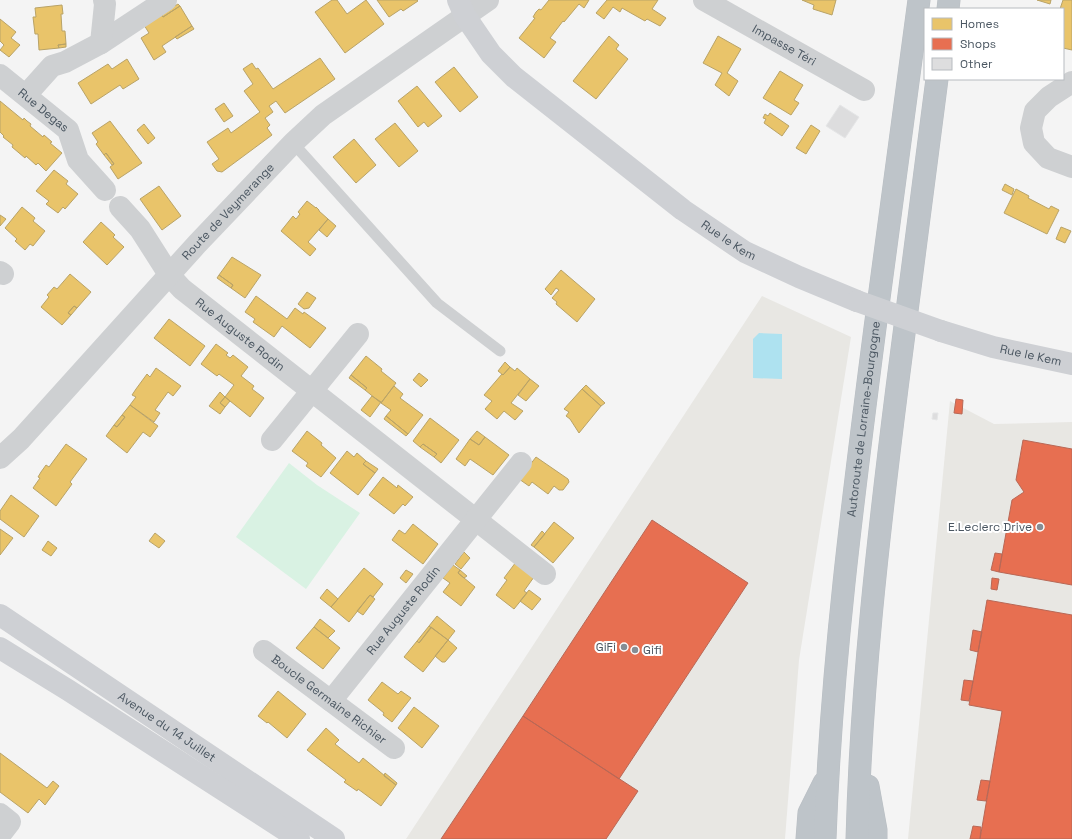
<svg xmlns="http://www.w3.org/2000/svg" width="1072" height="839" font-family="'Space Grotesk',sans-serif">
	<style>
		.commercial { fill: #e8e7e3 }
		.green { fill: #d9f2e3 }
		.water { fill: #aee2f0 }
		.homes { fill: #e9c46a; stroke: #b9a367 }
		.shops { fill: #e76f51; stroke: #b86856 }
		.building { fill: #ddddde; stroke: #e5e6e7 }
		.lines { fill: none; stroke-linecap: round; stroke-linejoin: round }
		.highway-casing { stroke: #b9bec3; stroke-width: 23 }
		.lane { stroke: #ced0d2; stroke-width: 11 }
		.street { stroke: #ced0d2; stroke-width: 22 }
		.secondary { stroke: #ced0d4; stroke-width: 22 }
		.highway { stroke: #bec4c9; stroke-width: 22 }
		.secondary-bridge { stroke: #ced0d4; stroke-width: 22 }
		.poi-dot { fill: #868d94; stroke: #fff; stroke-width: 1.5 }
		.labels { text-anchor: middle; stroke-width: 4; stroke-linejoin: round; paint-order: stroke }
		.street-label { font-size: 12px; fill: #4a5661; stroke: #fff }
		.poi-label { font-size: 12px; fill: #4a5661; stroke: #fff; text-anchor: end }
	</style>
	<rect width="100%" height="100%" fill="#f4f4f4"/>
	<!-- commercial -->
	<path class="commercial" d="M762 296 851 337 799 660 785 839H406Z
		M950 401 994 424 1072 422V839H908Z"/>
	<!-- green -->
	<path class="green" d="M289 463 317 485 360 513 306 589 236 537Z"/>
	<!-- water -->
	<path class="water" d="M759 333 782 334V379L753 378V339Z"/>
	<!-- homes -->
	<path class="homes" d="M332 0H337L347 14 366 0 384 24 345 53 315 12Z
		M377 0H417L418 1 403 11 401 9 389 17Z
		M549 0H589L584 8 579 4 564 22 563 21 550 38 556 42 544 58 519 38 535 18 533 17 536 12 539 9 541 10Z
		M607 0H658L652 9 666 18 660 26 647 19 645 21 622 8 620 12 613 7 604 19 596 13Z
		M802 0H836L832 15 813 9 814 5Z
		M1037 0H1051L1050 4Z
		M1063 0H1072V50L1063 48V9H1060Z
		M178 4 180 6 163 17 161 14Z
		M62 5 63 14H61L62 31H65L66 44 58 45 59 48 39 50 38 34H35L33 17H36L35 8Z
		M180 6 192 26 162 46 166 52 154 60 141 38 149 33 144 25 161 14 163 17Z
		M0 19 16 32 11 38 20 45 9 57 0 50 4 45 0 41Z
		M192 26 194 29 177 39 175 37Z
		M609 36 619 45 616 49 628 59 596 99 573 81Z
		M718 36 741 49 727 73 738 81 729 96 715 85 722 73 703 63Z
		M66 44V47L59 48 58 45Z
		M320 58 335 79 285 113 276 101 269 106 273 112 265 118 270 125 267 128 272 135 222 172 217 171 212 164 219 159 207 142 228 128 231 133 260 112 244 91 253 84 243 69 252 63 256 69 258 68 273 89Z
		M127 59 139 79 123 89 120 85 91 104 78 83 108 64 112 69Z
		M454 67 478 97 460 112 435 82Z
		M780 71 803 85 794 100 799 103 791 115 763 98Z
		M417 86 442 116 428 127 424 122 418 127 398 101Z
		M0 101 23 120 24 118 27 121 31 124 30 126 43 137 44 135 52 142 50 143 62 153 46 171 38 163 36 165 26 156 25 158 12 147 13 145 3 137 4 136 0 132Z
		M224 103 233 116 224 122 215 109Z
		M770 113 789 126 782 136 764 123 766 119 763 118 765 114 768 116Z
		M110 121 142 163 118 179 110 167 114 164 106 153 104 155 96 144 98 142 92 133Z
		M395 123 418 151 399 167 375 139Z
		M144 124 155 138 148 144 137 130Z
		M811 125 820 131 806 154 796 148Z
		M354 139 376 165 356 183 333 157Z
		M106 153 114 164 112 165 104 155Z
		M54 170 68 181 66 184 78 194 65 209 63 207 58 213 46 204 49 201 36 191Z
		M1005 184 1014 189 1012 195 1002 190Z
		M159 186 181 216 162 230 140 199Z
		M1016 189 1029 196 1028 198 1049 209 1051 206 1059 210 1047 234 1004 213Z
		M307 201 316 208V207L319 210V211L328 219 308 242 316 249 310 256 281 231 293 216 296 219 300 214 298 212Z
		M22 207 35 218 33 221 45 231 33 246 30 244 25 250 15 241 17 239 5 228Z
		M0 215 6 219 0 226Z
		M328 219 336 226 327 237 319 230Z
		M101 222 115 235 113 237 124 247 107 265 83 242Z
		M1061 227 1071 231 1065 243 1056 239Z
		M232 257 261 275 245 298 231 288 233 285 219 275Z
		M561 270 595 299 577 322 556 304 557 302 552 298 559 290 556 288 551 295 545 289Z
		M70 274 91 292 77 308 74 306 68 313 71 315 62 325 41 307 49 297 47 295 54 287 57 289Z
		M219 275 233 285 231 288 217 278Z
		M307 292 316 298 309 308 304 309 298 304Z
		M256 296 287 319 295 308 303 314 304 312 326 328 310 348 282 326 274 337 253 322 255 319 245 312Z
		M74 306 77 308 71 315 68 313Z
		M169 319 205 346 190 366 154 338Z
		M216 344 228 353 226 355 230 358 233 355 248 367 241 376 254 386 252 389 264 398 250 417 225 397 234 385 219 374 217 376 201 364Z
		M366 356 382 369 381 371 396 383 381 403 365 390 367 388 351 375Z
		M505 362 510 367 503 375 498 371Z
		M510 367 515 371 517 368 530 379 511 403 523 411 515 420 504 411 497 419 485 409 492 401 484 395 502 374 503 375Z
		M156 368 181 386 173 396 168 392 155 410 160 413 154 422 130 405 136 397 132 395 136 389 147 374 150 377Z
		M419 373 428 380 421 387 413 380Z
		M351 375 367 388 365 390 349 378Z
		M530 379 539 386 526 401 518 395Z
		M586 385 605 403 601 406 582 389Z
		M394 386 403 394 400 398 423 415 408 434 386 416 391 410 381 403Z
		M582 389 601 406 579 433 570 419 566 416 569 412 564 409Z
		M220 392 225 397 220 403 225 407 220 414 209 406Z
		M372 396 381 402 370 417 361 410Z
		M225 397 230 401 225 407 220 403Z
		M130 405 158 426 150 437 143 432 127 453 106 436 114 425 117 427 125 417 122 415Z
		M122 415 125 417 117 427 114 425Z
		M386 416 408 434 406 436 384 419Z
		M430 418 459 440 441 463 434 457 437 454 423 444 420 447 413 441Z
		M307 431 322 443 321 445 336 458 321 477 306 466 308 463 292 451Z
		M477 431 485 437 479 445 470 439Z
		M485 437 509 455 493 475 470 459 465 466 456 459 470 439 479 445Z
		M66 444 87 459 70 482 72 484 56 506 33 488 40 478 38 477 41 472 46 465 49 467Z
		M423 444 437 454 434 457 420 447Z
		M347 451 354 457 357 453 366 461 363 464 375 473 358 495 330 473Z
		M536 457 568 479 569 482 563 490H559L554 486 548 494 532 482 529 486 519 479Z
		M366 461 378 469 375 473 363 464Z
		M383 477 397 488 398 485 413 497 405 506 403 504 394 514 369 495Z
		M11 495 39 516 24 537 0 519V511Z
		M554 522 574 538 553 563 534 547Z
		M413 524 438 544 423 564 392 540 399 530 405 534Z
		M0 529 13 538 0 555Z
		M542 531 545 534 534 547 531 545Z
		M155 533 165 541 159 548 149 541Z
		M48 541 57 548 51 556 42 550Z
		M464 552 470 558 461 569 455 564Z
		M516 562 534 577 524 591 527 593 514 609 496 595 507 580 504 578Z
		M453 565 460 570 458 573 475 587 461 606 443 592 450 583 443 578Z
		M364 568 383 584 373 597 370 595 349 622 331 607Z
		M406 570 413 574 406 583 400 578Z
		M460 570 467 576 464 578 458 573Z
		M327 589 338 599 331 607 320 598Z
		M529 590 541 599 532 610 520 601Z
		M370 595 375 599 363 615 357 611Z
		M437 616 455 631 448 640 429 626Z
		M320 619 335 631 328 638 314 627Z
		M429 626 431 628 419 643 417 641Z
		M314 627 340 648 323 669 296 648Z
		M431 627 448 640 423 672 404 657 417 641 419 643Z
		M448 640 457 648 445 662H442L435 656Z
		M382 682 398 694 401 691 411 698 392 722 383 715 384 713 368 700Z
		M278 691 306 714 287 738 268 722 267 723 258 716Z
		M414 707 439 726 422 748 398 728Z
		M326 728 339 740 335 744 359 763 363 758 396 785 381 806 358 789 357 791 344 782 346 780 307 750Z
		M0 753 47 788 53 781 59 786 45 805 39 799 28 813 0 792Z
		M385 773 397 783 396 785 384 776Z"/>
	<!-- shops -->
	<path class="shops" d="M956 399 963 400 962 414 954 413Z
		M1023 440 1072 449V585L999 572 1012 500 1024 492 1016 480Z
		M652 520 748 583 619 779 523 716Z
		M995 553 1002 554 999 572 991 570Z
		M992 578 999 579 997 590 991 589Z
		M987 600 1072 615V839H980L1002 711 969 705Z
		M973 630 982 632 978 652 970 650Z
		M964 680 973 681 969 701 961 700Z
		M523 716 638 791 606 839H441Z
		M981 780 990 781 986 801 977 800Z
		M973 826 981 827 980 839H970Z"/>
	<!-- building -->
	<path class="building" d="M840 105 859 117 845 138 826 126Z
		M933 413H938L937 420 932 419Z"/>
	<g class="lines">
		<defs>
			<g id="highway">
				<path d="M948 9 949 0"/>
				<path d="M868 786 876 830V839"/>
				<path d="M807 839 809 813 824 783"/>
				<path id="s10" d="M825 839C831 668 853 498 875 328 890 219 904 109 919 0"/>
				<path d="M857 839C861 688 878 538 897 388 910 285 923 182 937 79"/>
			</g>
		</defs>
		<!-- highway casing -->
		<use href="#highway" class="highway-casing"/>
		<!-- lane -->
		<path class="lane" d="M293 143 437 303 500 351"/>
		<!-- street -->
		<g class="street">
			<path id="s1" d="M704 0 864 90"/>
			<path d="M101 43 166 0"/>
			<path id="s2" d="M0 75 68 130 78 160 105 190"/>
			<path d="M1072 82 1049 97 1035 111 1031 128 1034 143 1048 158 1072 167"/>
			<path d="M26 95 52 66 65 62 101 43 105 4 104 0"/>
			<path id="s3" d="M120 207 140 229 170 276 182 289 545 574"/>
			<path d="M0 272 3 274"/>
			<path d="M272 440 358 334"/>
			<path id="s4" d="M0 458 21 439 197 244 293 143 323 115 488 0"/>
			<path id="s5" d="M264 651 394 748"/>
			<path id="s6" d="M331 701 521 463"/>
			<path d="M0 814 10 822 0 835"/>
		</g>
		<!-- secondary -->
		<g class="secondary">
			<path id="s7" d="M458 0 465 16 491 54 514 77 683 210 745 252 799 277 857 301"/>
			<path id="s8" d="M941 331 993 347 1072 364"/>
			<path id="s9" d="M0 615 334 839"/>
			<path d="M0 648 68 690 299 839"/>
		</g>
		<!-- highway -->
		<use href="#highway" class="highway"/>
		<!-- secondary-bridge -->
		<path class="secondary-bridge" d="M857 301 941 331"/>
	</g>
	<!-- markers -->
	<g class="poi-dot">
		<circle cx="1040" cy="527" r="4"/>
		<circle cx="624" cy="647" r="4"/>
		<circle cx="635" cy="650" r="4"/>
	</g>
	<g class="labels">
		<!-- street labels -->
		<g class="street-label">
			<text dy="4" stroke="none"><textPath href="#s1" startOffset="92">Impasse Téri</textPath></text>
			<text dy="4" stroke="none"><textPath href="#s2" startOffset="56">Rue Degas</textPath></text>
			<text dy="4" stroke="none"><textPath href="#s4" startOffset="336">Route de Veymerange</textPath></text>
			<text dy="4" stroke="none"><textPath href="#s7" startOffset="366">Rue le Kem</textPath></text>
			<text dy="4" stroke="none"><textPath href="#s3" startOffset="177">Rue Auguste Rodin</textPath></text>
			<text dy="4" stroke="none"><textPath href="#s8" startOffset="93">Rue le Kem</textPath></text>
			<text dy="4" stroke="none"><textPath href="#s10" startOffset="422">Autoroute de Lorraine-Bourgogne</textPath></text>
			<text dy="4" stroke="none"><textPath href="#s6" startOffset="116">Rue Auguste Rodin</textPath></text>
			<text dy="4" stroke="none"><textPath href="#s5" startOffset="81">Boucle Germaine Richier</textPath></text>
			<text dy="4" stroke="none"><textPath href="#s9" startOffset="201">Avenue du 14 Juillet</textPath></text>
		</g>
		<!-- poi labels -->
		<g class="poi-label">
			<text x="1032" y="531">E.Leclerc Drive</text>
			<text x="616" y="651">GiFi</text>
			<text x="643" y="654" text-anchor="start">Gifi</text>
		</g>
	</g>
	<!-- legend -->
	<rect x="924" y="8" width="140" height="72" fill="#ffffff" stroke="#b7bbc0"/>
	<rect x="932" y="18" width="20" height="12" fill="#e9c46a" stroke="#b7bbc0"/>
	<text x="960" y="28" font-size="12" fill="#4a5661">Homes</text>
	<rect x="932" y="38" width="20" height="12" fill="#e76f51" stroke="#b7bbc0"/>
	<text x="960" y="48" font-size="12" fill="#4a5661">Shops</text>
	<rect x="932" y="58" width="20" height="12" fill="#ddddde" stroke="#b7bbc0"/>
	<text x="960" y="68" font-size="12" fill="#4a5661">Other</text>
</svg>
